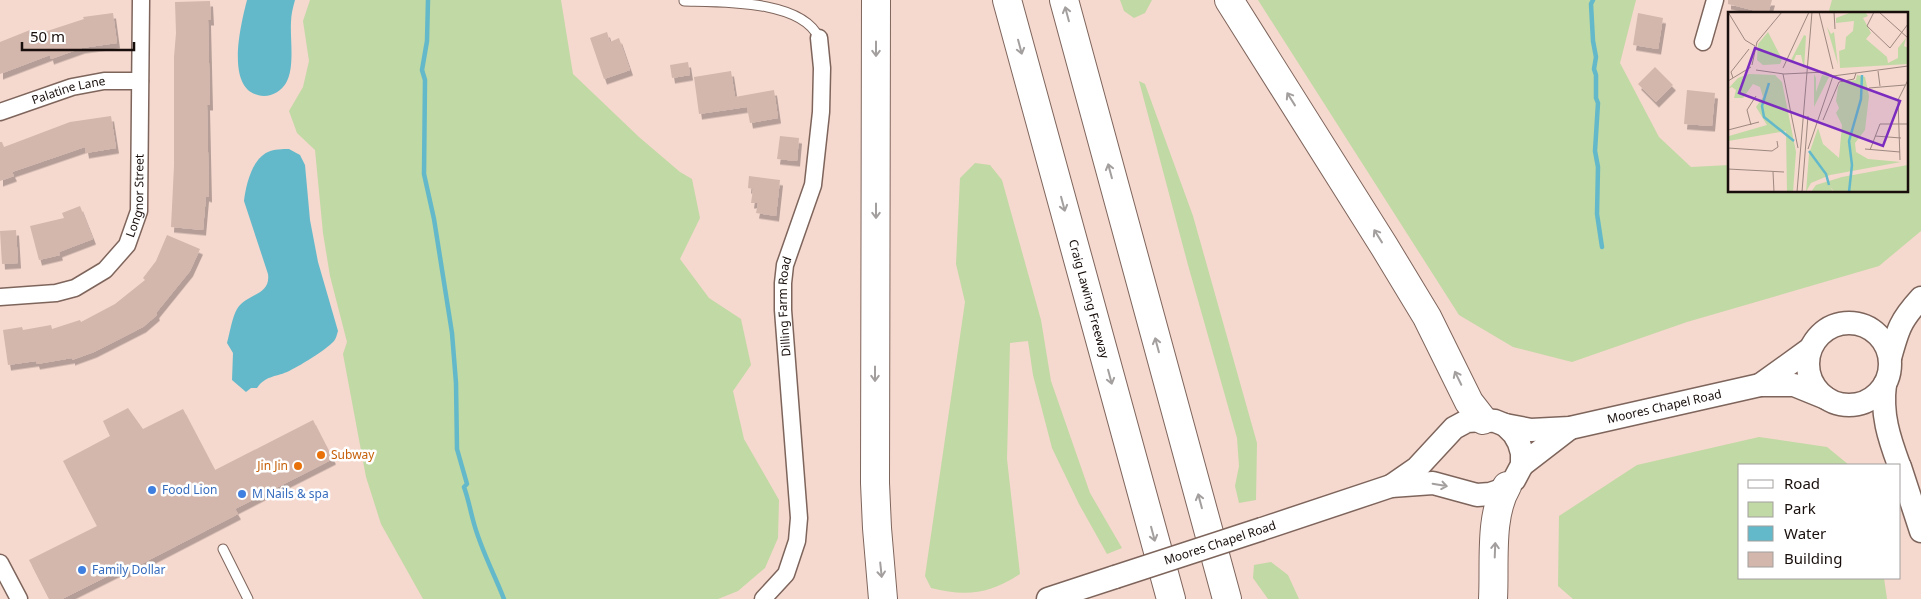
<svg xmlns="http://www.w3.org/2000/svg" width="1921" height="599" font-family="'Noto Sans',sans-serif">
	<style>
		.green { fill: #c1d9a4 }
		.water { fill: #63b9ca }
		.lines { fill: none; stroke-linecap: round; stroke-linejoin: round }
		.stream { stroke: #63b9ca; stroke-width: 4.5 }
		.building { fill: #d3b7ad; filter: url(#shadow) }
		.lane-casing { stroke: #7e655c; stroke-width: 11 }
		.street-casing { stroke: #7e655c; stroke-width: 19 }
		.secondary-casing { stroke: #7e655c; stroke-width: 25 }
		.highway-casing { stroke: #7e655c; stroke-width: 30 }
		.lane { stroke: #fff; stroke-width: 9 }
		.street { stroke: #fff; stroke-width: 16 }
		.secondary { stroke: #fff; stroke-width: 22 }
		.highway { stroke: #fff; stroke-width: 28 }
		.secondary-bridge-casing { stroke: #7e655c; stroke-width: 25; stroke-linecap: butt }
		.secondary-bridge { stroke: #fff; stroke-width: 22 }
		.oneway { stroke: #a39f9e }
		.food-dot { fill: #e8710a; stroke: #fff; stroke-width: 2 }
		.shop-dot { fill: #3f7fe0; stroke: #fff; stroke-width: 2 }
		.labels { text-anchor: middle; stroke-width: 5; stroke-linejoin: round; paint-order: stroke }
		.street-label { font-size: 12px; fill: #180f0c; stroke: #fff }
		.food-label { font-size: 12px; fill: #c56008; stroke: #fff; text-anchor: start }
		.shop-label { font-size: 12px; fill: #366cbe; stroke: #fff; text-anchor: start }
		.inset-river { fill: none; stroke: #63b9ca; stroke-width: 2.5 }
		.inset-road { fill: none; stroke: #9d8880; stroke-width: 1 }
		.view { fill: #7b2cbf; fill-opacity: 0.15; stroke: #7b2cbf; stroke-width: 2.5 }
		.inset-edge { fill: none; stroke: #180f0c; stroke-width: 2.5 }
	</style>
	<defs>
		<filter id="shadow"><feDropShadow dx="3" dy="5.5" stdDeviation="0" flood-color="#0004"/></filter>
	</defs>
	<rect width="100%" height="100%" fill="#f5d8ce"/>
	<!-- green -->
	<path class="green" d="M310 0H561L573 74 639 137 680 172 692 179 700 218 680 259 709 298 741 319 751 365 733 391 744 439 779 500 778 538 765 568 738 591 718 599H423L381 524 366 477 343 354 347 342 330 276 323 233 315 150 297 133 289 111 303 87 309 61 303 21Z
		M1120 0H1152L1145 13 1134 18 1124 11Z
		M1258 0H1636L1620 63 1659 137 1691 167 1730 165V191H1907V14H1828L1832 0H1921V231L1879 266 1687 322 1572 362 1513 347 1459 315Z
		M1139 81 1145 84 1193 216 1257 443 1256 500 1239 503 1235 486 1239 466 1237 438 1188 265Z
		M975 163 990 165 1002 180 1041 320 1051 381 1090 493 1122 548 1107 554 1079 504 1052 448 1033 375 1028 341 1010 343 1007 459 1020 574C990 594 966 597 931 588L925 576 965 302 956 264 960 178Z
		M1759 437 1827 447 1849 465H1740V578H1884L1887 599H1573L1558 586 1559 516 1637 465Z
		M1271 562 1288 575 1299 599H1268L1253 578 1254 565Z"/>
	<!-- water -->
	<path class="water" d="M247 0H295C293 7 291 15 291 22 290 39 295 68 286 83 282 90 273 96 264 96 223 94 241 24 247 0Z
		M289 149 300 155 305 165 310 220 318 262 338 331C337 334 336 339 334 341 326 350 298 367 287 372 275 377 265 376 257 388H251L246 392 232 380 233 353 227 343C230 332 232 318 237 309 247 293 271 296 268 274L244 201C246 185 252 159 268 152 274 149 283 149 289 149Z"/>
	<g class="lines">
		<!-- stream -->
		<path class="stream" d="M428 0 427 41 422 70 425 80 424 174 434 219 452 333 456 383 457 449 467 484 464 487C468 498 470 509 473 520 480 548 494 573 504 599
			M1593 0 1591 4 1593 41 1596 57 1594 69 1596 75V98L1598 103 1595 151 1598 167 1597 214 1602 247"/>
	</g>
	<!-- building -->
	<path class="building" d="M1728 0H1772L1768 14 1728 4Z
		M210 1 211 20H208L210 105H207L209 197 206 196 203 230 171 227 174 166V57L176 33 175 2Z
		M113 13 117 43 82 48 51 59 50 55 0 74V42L30 30 32 36 84 19 83 17Z
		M1638 13 1663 18 1658 49 1633 45Z
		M607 32 610 42 619 38 630 70 604 79 590 38Z
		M688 62 690 75 672 78 670 65Z
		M1655 67 1673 85 1656 102 1638 84Z
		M731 71 735 97 774 90 778 118 750 123 747 107 699 114 694 77Z
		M1687 90 1715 93 1712 126 1684 124Z
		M111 116 116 148 86 153 85 147 12 172 14 176 0 181V142H2L4 147 70 122Z
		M780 136 799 138 797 161 777 159Z
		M749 176 780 180 776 216 756 213 758 203H751L753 189 748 188Z
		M80 206 93 239 59 252 60 255 39 260 30 226 64 218 62 213Z
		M16 230 18 263 2 264 0 231Z
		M167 235 200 249 190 271 156 313 157 315 143 327 94 352 72 360V358L37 364 36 361 8 365 3 330 22 327 23 330 51 325 52 329 80 320 81 322 115 304 145 280 143 278 156 261Z
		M128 408 143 429 183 409 215 470 313 420 333 459 235 509 238 514 122 574 120 570 62 599H49L29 560 97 526 63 461 110 436 103 421Z"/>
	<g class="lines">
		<defs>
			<path id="lane" d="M684 1C724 2 802 0 819 38
				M223 549 248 599"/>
			<g id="street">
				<path d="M1703 42 1715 0"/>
				<path id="s1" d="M0 112 72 87 104 81H140"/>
				<path id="s2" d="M0 297 56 293 75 288 105 270 127 245 139 211 141 0"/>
				<path d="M0 563 19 599"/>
				<path id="s3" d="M763 599 786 574 797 541 799 518 783 310V283L785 265 813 185 821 112 822 68 819 38"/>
			</g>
			<g id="secondary">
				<circle cx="1849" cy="364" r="41"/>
				<path d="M1890 358C1898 329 1900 321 1921 298"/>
				<path d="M1885 384C1881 414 1889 438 1899 465"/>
				<path d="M1760 385 1810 349"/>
				<path d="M1522 465 1570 428"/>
				<path d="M1900 467 1921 531"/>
				<path id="s4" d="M1391 486 1417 468 1454 428 1467 421 1483 420 1495 421 1505 425 1531 430 1570 428 1760 385H1794L1826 398"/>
				<path d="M1262 529 1391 486 1433 483 1477 495 1490 494 1499 491 1514 480 1522 465V453L1519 443 1514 434 1505 425"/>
				<path d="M1048 599 1115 577"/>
			</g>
			<g id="highway">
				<path d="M876 0 875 483 877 528 883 599"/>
				<path id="s5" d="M1007 0 1171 599"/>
				<path d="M1064 0 1227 599"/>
				<path d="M1229 0 1384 246 1427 317 1469 402 1483 420"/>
				<path d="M1493 599C1495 564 1489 516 1507 486"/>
			</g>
		</defs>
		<!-- lane casing -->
		<use href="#lane" class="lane-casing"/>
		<!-- street casing -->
		<use href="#street" class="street-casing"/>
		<!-- secondary casing -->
		<use href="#secondary" class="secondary-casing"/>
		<!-- highway casing -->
		<use href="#highway" class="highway-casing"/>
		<!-- lane -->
		<use href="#lane" class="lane"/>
		<!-- street -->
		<use href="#street" class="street"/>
		<!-- secondary -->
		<use href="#secondary" class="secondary"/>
		<!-- highway -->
		<use href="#highway" class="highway"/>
		<defs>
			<path id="secondary-bridge" d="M1115 577 1262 529"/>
		</defs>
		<!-- secondary-bridge casing -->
		<use href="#secondary-bridge" class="secondary-bridge-casing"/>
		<!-- secondary-bridge -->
		<use href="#secondary-bridge" class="secondary-bridge"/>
	</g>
	<!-- one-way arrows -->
	<defs><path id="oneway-shaft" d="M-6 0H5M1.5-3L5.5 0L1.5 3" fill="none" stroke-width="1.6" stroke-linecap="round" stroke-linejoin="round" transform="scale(1.25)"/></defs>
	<g class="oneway">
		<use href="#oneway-shaft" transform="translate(1067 14) rotate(-105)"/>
		<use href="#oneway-shaft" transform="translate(1020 47) rotate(75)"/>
		<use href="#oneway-shaft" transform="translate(876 49) rotate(90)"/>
		<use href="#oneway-shaft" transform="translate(1291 99) rotate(-122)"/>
		<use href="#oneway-shaft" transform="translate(1110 171) rotate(-105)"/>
		<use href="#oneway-shaft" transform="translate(1063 204) rotate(75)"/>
		<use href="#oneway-shaft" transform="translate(876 211) rotate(90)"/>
		<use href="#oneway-shaft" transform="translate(1378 236) rotate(-122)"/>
		<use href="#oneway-shaft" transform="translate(1157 345) rotate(-105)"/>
		<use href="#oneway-shaft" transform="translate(875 374) rotate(90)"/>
		<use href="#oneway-shaft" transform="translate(1110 377) rotate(75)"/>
		<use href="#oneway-shaft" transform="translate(1458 378) rotate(-116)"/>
		<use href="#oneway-shaft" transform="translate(1440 485) rotate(10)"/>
		<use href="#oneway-shaft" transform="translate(1200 501) rotate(-105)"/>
		<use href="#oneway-shaft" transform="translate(1153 534) rotate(75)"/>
		<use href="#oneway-shaft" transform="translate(1495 550) rotate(-88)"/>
		<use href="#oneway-shaft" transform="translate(881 570) rotate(84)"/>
	</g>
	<!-- markers -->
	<g class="food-dot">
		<circle cx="321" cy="455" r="5"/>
		<circle cx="298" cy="466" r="5"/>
	</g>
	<g class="shop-dot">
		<circle cx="152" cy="490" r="5"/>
		<circle cx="242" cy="494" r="5"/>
		<circle cx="82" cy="570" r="5"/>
	</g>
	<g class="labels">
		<!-- street labels -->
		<g class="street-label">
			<text dy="4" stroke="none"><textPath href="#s1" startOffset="72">Palatine Lane</textPath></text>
			<text dy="4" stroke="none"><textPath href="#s2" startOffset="195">Longnor Street</textPath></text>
			<text dy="4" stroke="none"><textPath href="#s5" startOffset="310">Craig Lawing Freeway</textPath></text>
			<text dy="4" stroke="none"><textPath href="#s3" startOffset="304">Dilling Farm Road</textPath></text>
			<text dy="4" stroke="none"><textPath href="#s4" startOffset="302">Moores Chapel Road</textPath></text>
			<text transform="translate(1220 543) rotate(-18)" y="4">Moores Chapel Road</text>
		</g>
		<!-- food labels -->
		<g class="food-label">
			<text x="331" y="459">Subway</text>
			<text x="288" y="470" text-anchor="end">Jin Jin</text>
		</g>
		<!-- shop labels -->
		<g class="shop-label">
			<text x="162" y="494">Food Lion</text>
			<text x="252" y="498">M Nails &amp; spa</text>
			<text x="92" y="574">Family Dollar</text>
		</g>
	</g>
	<!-- overview -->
	<g transform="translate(1728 12)">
		<rect width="180" height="180" fill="#f5d8ce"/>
		<path d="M124 0H137L140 4 135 6 143 21 138 27 159 45 160 51 170 46V36L178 26 176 34 180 36V52L112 56 111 39 117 37 118 25 125 19 126 9 108 11V6ZM99 15 103 22 106 20 110 53ZM40 20 54 47 52 52 35 53 29 48 30 32ZM76 23 78 24 76 57 73 43H68L65 51 63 48ZM21 62 47 63 54 70 68 140 65 180H59L58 119 0 129 1 124 39 113 28 95 35 85 32 75 25 72 15 86H6L8 78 4 75 0 77 10 66ZM86 62 88 66V80L94 63 101 65 86 95ZM129 63 137 65 141 84 137 118 127 131 128 140 140 147 173 150 102 163 83 171 78 180 81 142 90 116 95 132 111 146 114 113 108 101 111 96 108 89 110 75 113 70 128 68ZM180 153V180H106L102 174 105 180H83L88 173 114 165Z" fill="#c1d9a4"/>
		<path class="inset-river" d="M41 71 34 94 36 105 66 129M81 139 98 162 101 173M121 180 124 153 121 129 133 87 134 63"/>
		<path class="inset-road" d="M0 0 17 28 27 34M91 0 105 57M106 0 107 17M146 0 139 14 162 36 180 12M151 0 180 26M24 53 29 30 54 0M55 56 81 0M28 58 56 62 97 60 105 64 180 54M150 59 152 74M55 62 70 136M5 66 3 60 21 37M0 69 23 55M141 76 177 73M95 108 111 70 126 67 128 61M23 113 19 98 28 84M0 118 31 110M147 124 173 126M0 136 44 139 50 135 49 129M80 137 105 64M137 137 172 140M142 138 152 112H180M172 148 170 88 180 68M0 157 56 160M45 160 46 180M69 180 84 0M74 180 80 104"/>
		<path class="view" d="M27 36 172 89 155 134 11 81Z"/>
		<rect width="180" height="180" class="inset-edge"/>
	</g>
	<!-- legend -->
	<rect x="1738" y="464" width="162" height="115" fill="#ffffff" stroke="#a39f9e"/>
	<rect x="1748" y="480" width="25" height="8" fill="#ffffff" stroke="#a39f9e"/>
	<text x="1784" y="489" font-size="15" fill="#180f0c">Road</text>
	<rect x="1748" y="502" width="25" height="15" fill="#c1d9a4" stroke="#a39f9e"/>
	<text x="1784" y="514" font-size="15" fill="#180f0c">Park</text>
	<rect x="1748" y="526" width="25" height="15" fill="#63b9ca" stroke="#a39f9e"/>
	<text x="1784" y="539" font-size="15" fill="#180f0c">Water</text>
	<rect x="1748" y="552" width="25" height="15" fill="#d3b7ad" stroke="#a39f9e"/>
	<text x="1784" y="564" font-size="15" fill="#180f0c">Building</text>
	<!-- scale -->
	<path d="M22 42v8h112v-8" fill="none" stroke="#180f0c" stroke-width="2.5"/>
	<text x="30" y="42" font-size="15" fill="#180f0c" stroke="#ffffff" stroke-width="4" paint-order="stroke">50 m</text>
</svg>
